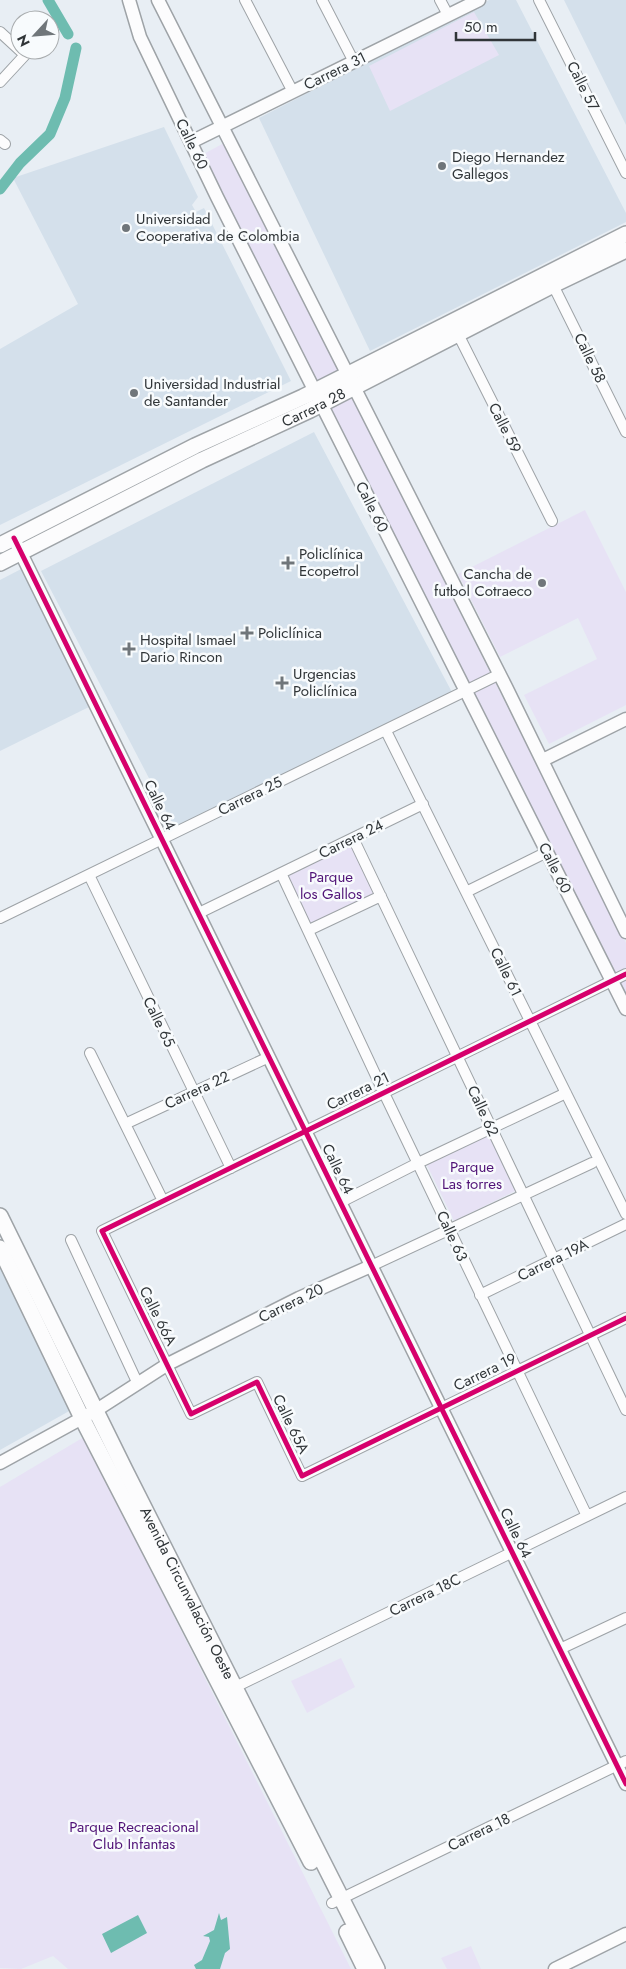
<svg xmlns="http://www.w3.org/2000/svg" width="626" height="1969" font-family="Jost,sans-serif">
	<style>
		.built { fill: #d4e0eb }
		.green { fill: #e7e2f5 }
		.water { fill: #6ebcb0 }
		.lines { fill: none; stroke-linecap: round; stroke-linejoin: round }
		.canal { stroke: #6ebcb0; stroke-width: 11 }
		.minor-casing { stroke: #9ea3a7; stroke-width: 12 }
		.tertiary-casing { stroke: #9ea3a7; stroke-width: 15 }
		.primary-casing { stroke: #9ea3a7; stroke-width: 18 }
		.minor { stroke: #fcfcfd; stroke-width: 10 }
		.tertiary { stroke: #fcfcfd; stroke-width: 12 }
		.primary { stroke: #fcfcfd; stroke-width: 15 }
		.cycleway-casing { stroke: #f8fbfd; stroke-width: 8 }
		.cycleway { stroke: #d6006c; stroke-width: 5 }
		.poi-dot { fill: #70767a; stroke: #f8fbfd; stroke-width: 2 }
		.labels { text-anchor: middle; stroke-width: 5; stroke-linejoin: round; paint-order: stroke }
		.street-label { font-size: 15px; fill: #303538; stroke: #f8fbfd }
		.poi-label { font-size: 15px; fill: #303538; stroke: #f8fbfd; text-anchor: start }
		.park-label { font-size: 15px; fill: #501377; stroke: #f8fbfd }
	</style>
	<rect width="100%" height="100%" fill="#e8eef4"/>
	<!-- built -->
	<path class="built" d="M489 0H516L626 213V222L370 351 259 118Z
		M564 0H626V125Z
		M164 127 198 197 192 205 196 212 204 208 291 381 0 525V349L78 304 13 178Z
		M314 432 454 696 176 830 41 571Z
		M25 567 93 705 0 751V580Z
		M0 1265 71 1410 0 1450Z"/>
	<!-- green -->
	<path class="green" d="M474 12 499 55 390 111 369 66Z
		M224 143 626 943V997L200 156Z
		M585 510 626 592V705L549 744 524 695 597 659 578 618 500 657 458 574Z
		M352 845 375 895 310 926 287 876Z
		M488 1131 519 1189 454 1221 426 1163Z
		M84 1437 351 1969H68L53 1956 21 1969 0 1968V1487Z
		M341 1658 355 1687 307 1713 291 1681Z
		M471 1946 481 1969H447L441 1958Z"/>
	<!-- water -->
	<path class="water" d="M219 1913 221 1920 227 1917 230 1949 225 1953 220 1969H196L194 1965 202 1960 210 1941 209 1937 203 1936 214 1930Z
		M138 1915 147 1933 111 1953 102 1934Z"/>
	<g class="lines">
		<!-- canal -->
		<path class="canal" d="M48 0 68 34
			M0 189 20 163 50 134 65 98 76 48"/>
		<defs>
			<path id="minor" d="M245 0 293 92
				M322 0 354 62
				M440 0 448 15
				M539 0 626 173
				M0 32 25 55 0 82
				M0 140 5 144
				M553 285 626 432
				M458 334 552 521
				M386 731 626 1214
				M353 838 626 1410
				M281 873 384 1093 587 1516
				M89 875 231 1168
				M466 892 547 852
				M199 913 423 804
				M0 918 500 674
				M309 930 381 896
				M626 974 102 1231 191 1414 257 1382 302 1476 626 1318
				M90 1053 163 1201
				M125 1124 269 1057
				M341 1202 418 1163 566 1093
				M71 1240 137 1382
				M371 1266 592 1163
				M480 1295 626 1224
				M560 1649 626 1618
				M229 1690 626 1497
				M332 1903 626 1761"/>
			<path id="tertiary" d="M129 0 140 37 217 197 626 1009
				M158 0 506 687 626 932
				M191 142 479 0
				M16 543 626 1784
				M543 760 626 719
				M0 1463 95 1411 168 1364 299 1298 371 1266
				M555 1969 626 1934"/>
			<g id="primary">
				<path d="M0 545 195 446 303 397 626 234"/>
				<path id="s1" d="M0 563 202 460 310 410 553 285 626 250"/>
				<path id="s2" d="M0 1216 125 1470 377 1969"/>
				<path d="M0 1248 82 1418 311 1862"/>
				<path d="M347 1932 365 1969"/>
			</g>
		</defs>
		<!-- minor casing -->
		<use href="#minor" class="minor-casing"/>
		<!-- tertiary casing -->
		<use href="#tertiary" class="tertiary-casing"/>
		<!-- primary casing -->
		<use href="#primary" class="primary-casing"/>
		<!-- minor -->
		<use href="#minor" class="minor"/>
		<!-- tertiary -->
		<use href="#tertiary" class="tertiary"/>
		<!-- primary -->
		<use href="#primary" class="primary"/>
		<defs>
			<path id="cycleway" d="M14 538 626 1784
				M626 974 102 1231 191 1414 257 1382 302 1476 626 1318"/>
		</defs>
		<!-- cycleway casing -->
		<use href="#cycleway" class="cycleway-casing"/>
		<!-- cycleway -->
		<use href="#cycleway" class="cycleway"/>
	</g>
	<!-- markers -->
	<g class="poi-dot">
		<circle cx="442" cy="166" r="5"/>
		<circle cx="126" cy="228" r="5"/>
		<circle cx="134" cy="393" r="5"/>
		<path d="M285.5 555.5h5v5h5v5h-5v5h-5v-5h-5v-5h5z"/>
		<circle cx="542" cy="583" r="5"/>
		<path d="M244.5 625.5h5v5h5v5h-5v5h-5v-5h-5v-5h5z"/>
		<path d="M126.5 641.5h5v5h5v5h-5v5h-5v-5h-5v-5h5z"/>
		<path d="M279.5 675.5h5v5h5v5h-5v5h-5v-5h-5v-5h5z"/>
	</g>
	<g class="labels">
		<!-- street labels -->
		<g class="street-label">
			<text transform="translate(335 71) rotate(-26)" y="5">Carrera 31</text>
			<text transform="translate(583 86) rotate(63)" y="5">Calle 57</text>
			<text transform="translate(192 144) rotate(64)" y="5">Calle 60</text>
			<text transform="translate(590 358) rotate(64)" y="5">Calle 58</text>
			<text dy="5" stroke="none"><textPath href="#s1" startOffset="350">Carrera 28</textPath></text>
			<text transform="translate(505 428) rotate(63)" y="5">Calle 59</text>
			<text transform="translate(372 507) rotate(63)" y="5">Calle 60</text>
			<text transform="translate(250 796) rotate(-26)" y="5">Carrera 25</text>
			<text transform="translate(160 805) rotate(64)" y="5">Calle 64</text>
			<text transform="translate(351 839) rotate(-26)" y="5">Carrera 24</text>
			<text transform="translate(555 868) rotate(63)" y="5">Calle 60</text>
			<text transform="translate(506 972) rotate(64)" y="5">Calle 61</text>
			<text transform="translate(159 1022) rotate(64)" y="5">Calle 65</text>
			<text transform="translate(197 1090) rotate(-25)" y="5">Carrera 22</text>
			<text transform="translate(358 1091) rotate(-26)" y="5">Carrera 21</text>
			<text transform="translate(483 1111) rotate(65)" y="5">Calle 62</text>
			<text transform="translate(338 1169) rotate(64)" y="5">Calle 64</text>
			<text transform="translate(452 1236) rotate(65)" y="5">Calle 63</text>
			<text transform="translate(553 1260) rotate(-26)" y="5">Carrera 19A</text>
			<text transform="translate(291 1303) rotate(-26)" y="5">Carrera 20</text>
			<text transform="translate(158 1316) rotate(63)" y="5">Calle 66A</text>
			<text transform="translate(485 1372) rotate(-26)" y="5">Carrera 19</text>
			<text transform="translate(291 1424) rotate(64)" y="5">Calle 65A</text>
			<text transform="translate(516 1533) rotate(64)" y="5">Calle 64</text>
			<text dy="5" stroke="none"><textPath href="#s2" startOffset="421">Avenida Circunvalación Oeste</textPath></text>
			<text transform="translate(425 1595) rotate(-26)" y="5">Carrera 18C</text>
			<text transform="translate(479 1832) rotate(-26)" y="5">Carrera 18</text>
		</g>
		<!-- poi labels -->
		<g class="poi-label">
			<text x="452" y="162">Diego Hernandez<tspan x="452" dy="17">Gallegos</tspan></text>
			<text x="136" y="224">Universidad<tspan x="136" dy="17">Cooperativa de Colombia</tspan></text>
			<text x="144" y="389">Universidad Industrial<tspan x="144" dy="17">de Santander</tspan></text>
			<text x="299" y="559">Policlínica<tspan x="299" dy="17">Ecopetrol</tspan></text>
			<text x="532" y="579" text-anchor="end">Cancha de<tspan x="532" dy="17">futbol Cotraeco</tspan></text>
			<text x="258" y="638">Policlínica</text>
			<text x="140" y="645">Hospital Ismael<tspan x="140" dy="17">Dario Rincon</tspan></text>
			<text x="293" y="679">Urgencias<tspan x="293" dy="17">Policlínica</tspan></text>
		</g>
		<!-- park labels -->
		<g class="park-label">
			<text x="331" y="882">Parque<tspan x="331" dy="17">los Gallos</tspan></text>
			<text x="472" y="1172">Parque<tspan x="472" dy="17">Las torres</tspan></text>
			<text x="134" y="1832">Parque Recreacional<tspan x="134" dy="17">Club Infantas</tspan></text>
		</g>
	</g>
	<!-- north arrow -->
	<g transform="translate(35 35) rotate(244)"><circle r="24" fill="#f8fbfd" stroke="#a8acae"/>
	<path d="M0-4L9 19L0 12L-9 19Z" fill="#70767a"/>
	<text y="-8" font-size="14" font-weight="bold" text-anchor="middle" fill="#303538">N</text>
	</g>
	<!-- scale -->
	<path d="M456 32v8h79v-8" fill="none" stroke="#303538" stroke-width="2.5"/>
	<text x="464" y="32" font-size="15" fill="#303538" stroke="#f8fbfd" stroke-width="4" paint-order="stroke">50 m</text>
</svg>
